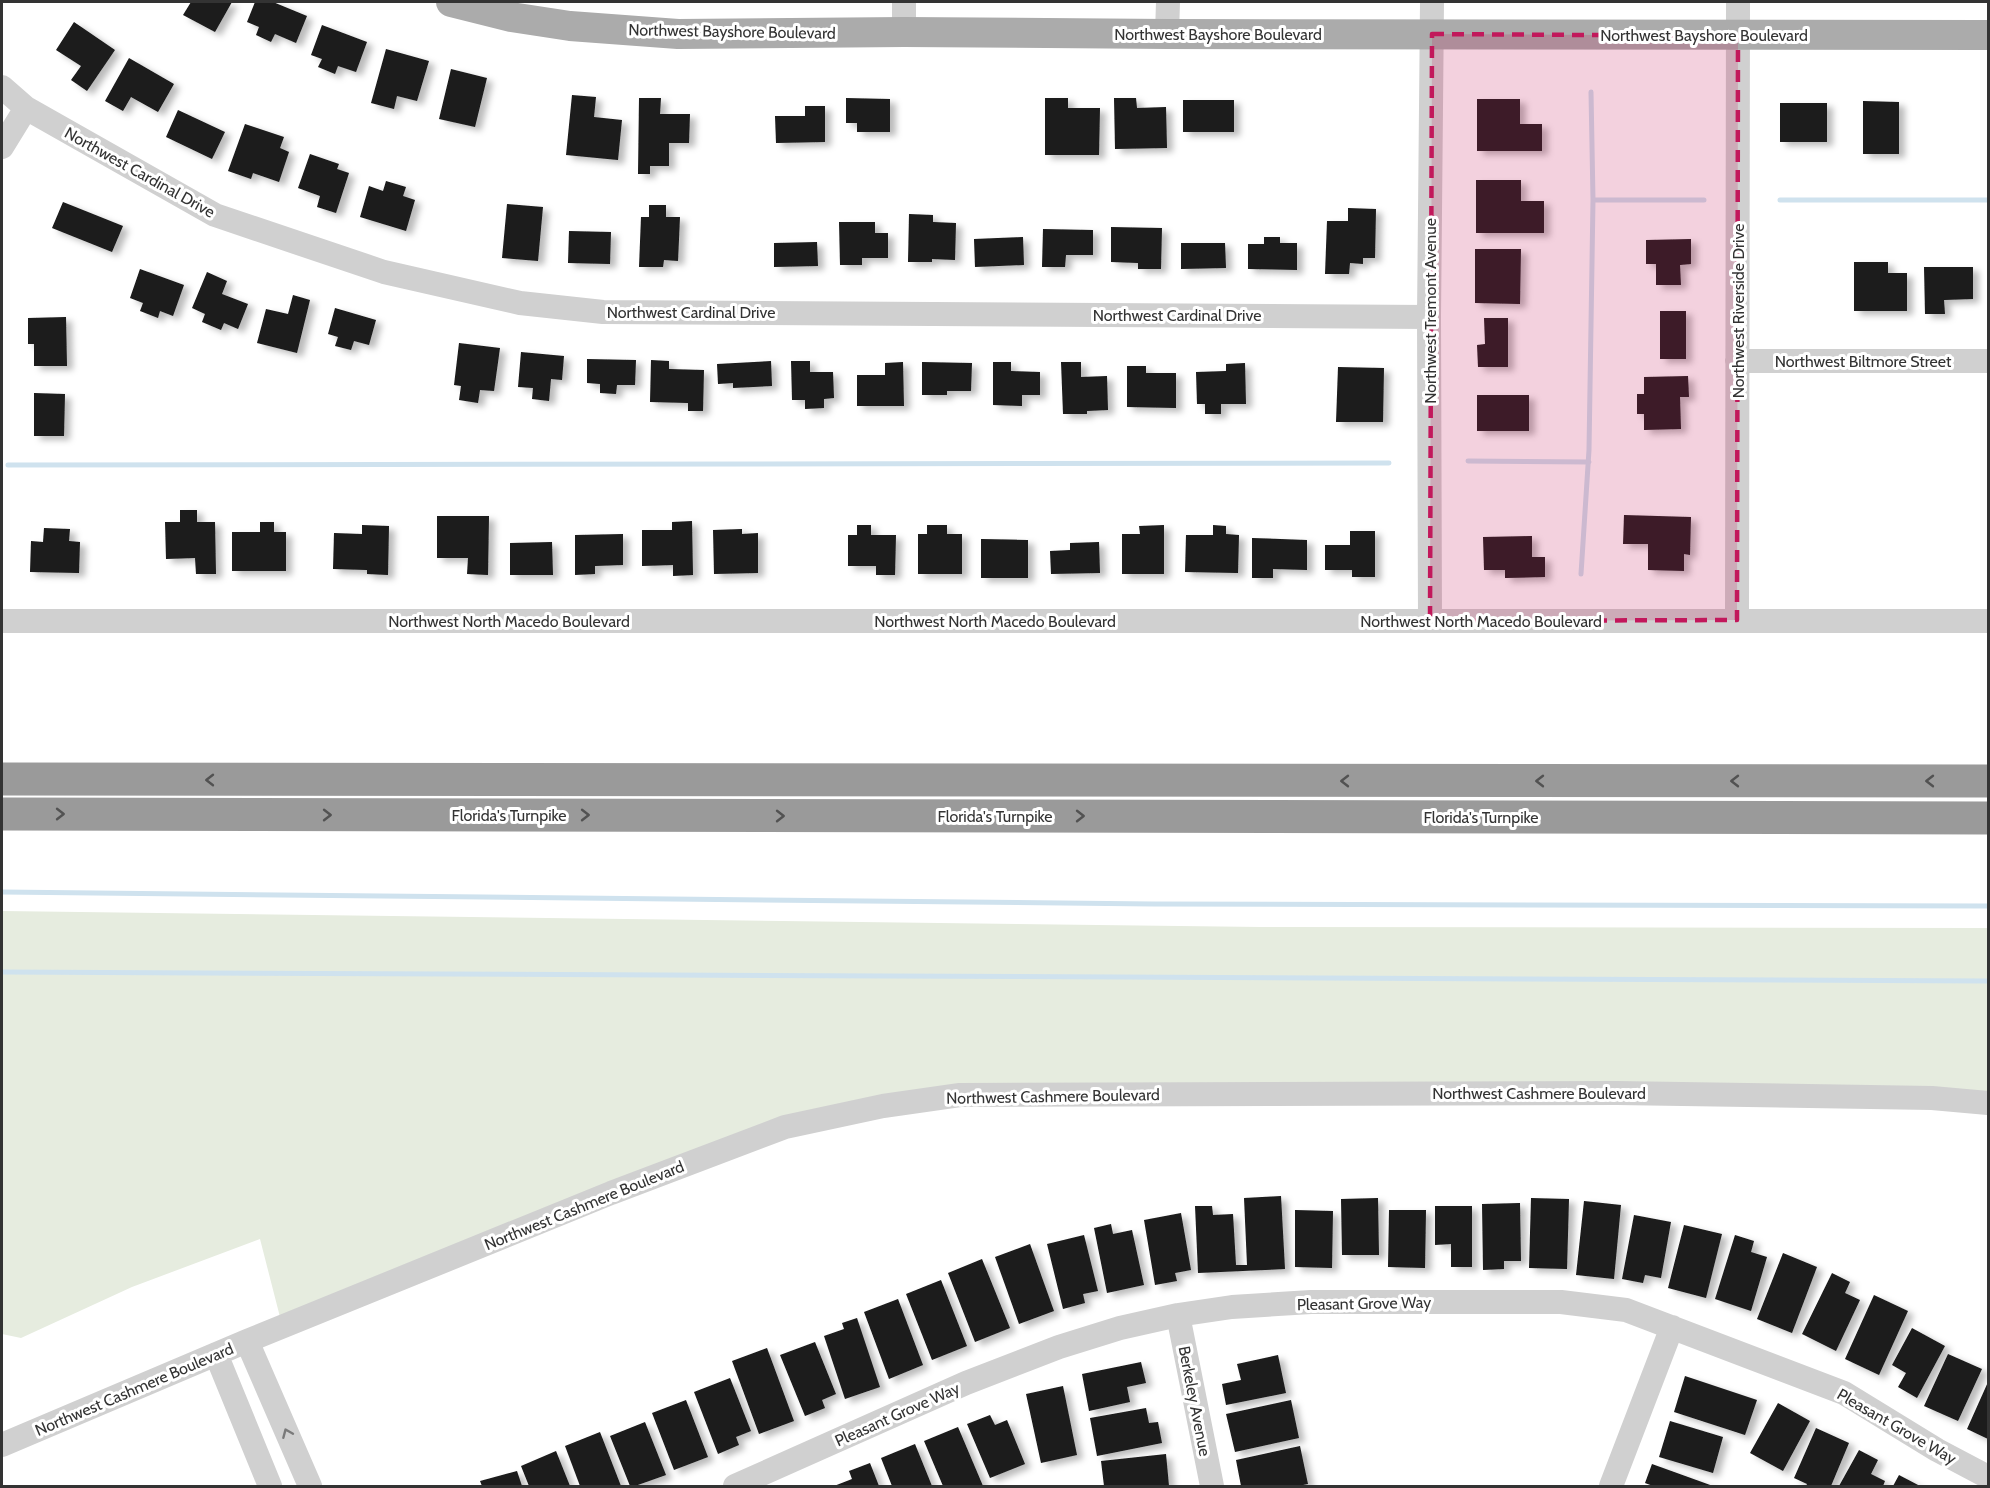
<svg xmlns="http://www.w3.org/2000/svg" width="1990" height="1488" font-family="Cabin,sans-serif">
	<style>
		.green { fill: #e6ecdf }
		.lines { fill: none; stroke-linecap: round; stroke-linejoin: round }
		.stream { stroke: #cfe2ee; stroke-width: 5 }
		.building { fill: #1a1a1a; filter: url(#shadow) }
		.minor { stroke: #d0d0d0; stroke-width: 24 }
		.major { stroke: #ababab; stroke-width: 30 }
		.highway { stroke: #9a9a9a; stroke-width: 33 }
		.oneway { stroke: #525252 }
		.oneway2 { stroke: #7a7a7a }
		.marked { fill: #c2185b; fill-opacity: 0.2; stroke: #c2185b; stroke-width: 4.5; stroke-dasharray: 12 8; stroke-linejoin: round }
		.labels { text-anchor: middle; stroke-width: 6; stroke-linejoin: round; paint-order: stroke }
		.street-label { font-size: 16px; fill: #333; stroke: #fff }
	</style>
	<defs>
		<filter id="shadow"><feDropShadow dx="6" dy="4" stdDeviation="3" flood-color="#0004"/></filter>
	</defs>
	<rect width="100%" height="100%" fill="#fff"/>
	<!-- green -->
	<path class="green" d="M2 911 1261 927 1988 928V1093L881 1097 280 1317 260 1239 132 1287 21 1338 2 1334Z"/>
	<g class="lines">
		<!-- stream -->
		<path class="stream" d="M1593 200H1704
			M1780 200H1988
			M1468 461 1589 462
			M8 465 1389 463
			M1581 574 1589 450 1593 200 1591 92
			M2 892 1153 904 1988 906
			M2 972 1988 981"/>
	</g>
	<!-- building -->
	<path class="building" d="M191 2H232L215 32 183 15Z
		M255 2H273L307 16 296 43 275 34 271 42 256 35 259 27 247 22Z
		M74 22 115 50 87 91 71 80 81 66 56 50Z
		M322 25 367 42 356 72 338 66 335 74 318 67 322 59 311 55Z
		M386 49 429 61 417 101 397 96 394 109 371 103Z
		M129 58 174 84 158 112 131 97 123 111 105 101Z
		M451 69 487 78 475 127 439 119Z
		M572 95 596 97 594 117 622 120 618 160 566 155Z
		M639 98H661L660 114H690L689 143H669V166H650V174H638Z
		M846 98 890 99V132H857V123H846Z
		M1045 98H1068V108H1100L1099 155H1045Z
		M1114 98H1136L1137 108 1166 107 1167 148 1115 149Z
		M1477 99H1520V124H1542V151H1477Z
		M1183 100H1234V132H1183Z
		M1863 101 1899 102V154H1863Z
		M1780 103H1827V142H1780Z
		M805 106H825V142L776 143 775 116H805Z
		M178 110 225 132 212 159 166 137Z
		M245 124 284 137 280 148 289 152 279 182 253 173 251 179 228 171Z
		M310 154 339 164 337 169 349 173 336 213 317 207 320 196 298 188Z
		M1476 180H1521V201H1544V233H1476Z
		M386 181 406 187 403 196 415 200 406 231 360 217 369 186 383 191Z
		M63 202 123 226 112 252 52 228Z
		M507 204 543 207 538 261 502 258Z
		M649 205H666V217H680L678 261 664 260 663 267H639L641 217H649Z
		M1348 208 1376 209 1375 258H1363V264L1350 263 1349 274H1325L1327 221H1348Z
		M909 214 933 215V222L956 223 955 260 932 259V262H908Z
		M839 222H875V233H888V258H862V265H840Z
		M1111 227 1162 228 1161 269H1138V263L1111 262Z
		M1043 229 1093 230V255H1066L1065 267H1042Z
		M569 231 611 232 610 264 568 263Z
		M1023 237 1024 265 975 267 974 239Z
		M1264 237H1280V243H1297V270L1248 269V244H1264Z
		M1691 239V264L1680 265 1681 285H1656V264H1646V240Z
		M817 242 818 266 774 267V243Z
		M1181 243H1225L1226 268 1181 269Z
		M1475 249H1521L1520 304 1475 303Z
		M1854 262H1888V273H1907V311H1854Z
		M1924 267H1973V299L1944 300 1945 314H1925Z
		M140 269 184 285 173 316 160 311 158 318 140 311 143 303 130 298Z
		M207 272 227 281 222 294 248 304 238 329 224 323 221 330 202 322 205 314 192 308Z
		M293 295 310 300 297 353 257 343 266 309 288 314Z
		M335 308 376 320 369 345 354 341 351 350 335 346 338 337 328 334Z
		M1660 311H1686V359H1660Z
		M66 317 67 366H34V344H28V318Z
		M1484 318H1508V367H1478L1477 345 1485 344Z
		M459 343 500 348 494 391 480 390 478 403 459 400 461 386 454 385Z
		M521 352 564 356 562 380 551 379 549 401 532 399 533 388 518 387Z
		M587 359 636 360 635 385H617L616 394 600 393V384L587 383Z
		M651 360 669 361V369L704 370 703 411H688V403L650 402Z
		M771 361 772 386 733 388V383L718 384 717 364Z
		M791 361H810V372H833L834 398 824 399V408L805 409V400H792Z
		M903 362 904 406H857V375H885V363Z
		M922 362 972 363 971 391H947V395H922Z
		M993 362H1011V371L1040 372V395H1022V406L993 405Z
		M1061 362H1081V377L1107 376 1108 410 1087 411V414H1063Z
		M1245 363 1246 404H1221V414H1205V404H1197L1196 372 1226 371V364Z
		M1127 366H1146V373H1176V408L1127 407Z
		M1338 367 1384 368 1383 422H1336Z
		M1688 376 1689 397H1680L1681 429 1644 430V414H1637V394H1644V377Z
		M34 393 65 394 64 436H34Z
		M1477 395H1529V431H1477Z
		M180 510H197V522H215L216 574H196L195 558 166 559 165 522H180Z
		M1624 515 1691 517 1690 555 1684 554V571L1648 570V544H1623Z
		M437 516H489L488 575 467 574 468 558H437Z
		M692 521 693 575 673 576V565L642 566V530H672V522Z
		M260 522H274V532H286V571H232V532H260Z
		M362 525 389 526 388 575 367 574V570L333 569 334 533 362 534Z
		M857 525H871V535H896L895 575H876V566H848V535H857Z
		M927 525H947V534H962V574H918V534H927Z
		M1164 525V574H1122V534H1140L1139 526Z
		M1213 525 1226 526V534L1239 535 1238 573 1185 572 1186 535H1213Z
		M44 528 70 529 69 541 80 542 79 573 30 572 31 541 43 542Z
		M742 529V534L758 533V573L714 574 713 530Z
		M1350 531H1375V577H1352V570H1325V545H1350Z
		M623 534V565L595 566V574L575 575V535Z
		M1532 536V557H1545V577L1505 578V570H1484L1483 537Z
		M1252 538 1307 540V570L1273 569V578H1252Z
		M981 539 1028 540V578H981Z
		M552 542 553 575H510V543Z
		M1099 542 1100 573 1051 574 1050 551 1070 550V543Z
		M1281 1196 1285 1269 1198 1273 1195 1206H1212L1213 1215 1233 1214 1236 1265H1247L1244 1198Z
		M1378 1198 1379 1255H1342L1341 1199Z
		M1531 1198 1569 1199 1567 1269 1529 1268Z
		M1584 1201 1621 1205 1614 1279 1576 1275Z
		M1520 1203 1521 1261H1504V1269L1483 1270 1482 1204Z
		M1435 1206H1472V1267H1451V1244L1435 1245Z
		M1295 1210 1333 1211 1332 1268 1295 1267Z
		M1389 1210H1426L1425 1268 1388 1267Z
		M1181 1213 1191 1270 1175 1273 1177 1281 1155 1285 1144 1220Z
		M1634 1215 1671 1222 1661 1278 1645 1275 1643 1283 1622 1279Z
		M1111 1224 1113 1234 1132 1230 1144 1285 1107 1293 1094 1228Z
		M1684 1225 1722 1234 1706 1298 1668 1288Z
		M1084 1235 1098 1291 1083 1294 1085 1303 1063 1309 1047 1244Z
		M1735 1235 1754 1241 1751 1252 1767 1257 1751 1311 1715 1299Z
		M1030 1244 1054 1311 1019 1324 995 1257Z
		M1783 1253 1817 1267 1792 1333 1757 1319Z
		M982 1259 1010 1328 975 1342 948 1273Z
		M1832 1273 1850 1282 1845 1293 1860 1300 1836 1351 1802 1334Z
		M941 1280 967 1346 932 1360 906 1294Z
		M1874 1295 1908 1311 1879 1375 1845 1359Z
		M898 1299 923 1365 889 1379 864 1312Z
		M857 1318 880 1387 845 1399 824 1336 844 1329 842 1323Z
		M1912 1328 1945 1346 1917 1398 1898 1387 1906 1373 1892 1365Z
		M815 1342 836 1394 822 1400 825 1408 805 1416 780 1355Z
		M767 1348 794 1421 759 1434 732 1361Z
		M1948 1354 1982 1369 1958 1421 1924 1406Z
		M1278 1355 1286 1393 1226 1405 1222 1384 1241 1380 1237 1364Z
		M1141 1362 1146 1383 1127 1387 1130 1402 1089 1411 1082 1374Z
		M1685 1376 1757 1400 1745 1435 1674 1412Z
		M730 1378 751 1431 736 1437 739 1445 718 1454 694 1392Z
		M1988 1382V1439L1967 1429Z
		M1063 1386 1077 1455 1041 1463 1026 1394Z
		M686 1400 708 1457 674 1470 652 1413Z
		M1291 1400 1299 1438 1235 1452 1226 1414Z
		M1778 1403 1810 1421 1783 1471 1750 1453Z
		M1146 1408 1149 1423 1158 1422 1162 1443 1097 1456 1090 1418Z
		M990 1415 995 1425 1007 1420 1025 1464 990 1478 967 1424Z
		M1670 1421 1723 1437 1713 1473 1659 1457Z
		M645 1422 666 1475 635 1486H630L610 1436Z
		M958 1427 983 1486H943L924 1441Z
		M1816 1428 1849 1443 1831 1486H1806L1807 1484 1794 1478Z
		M600 1432 621 1486H580L565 1446Z
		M915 1444 932 1486H892L881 1458Z
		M1300 1446 1308 1484 1298 1486H1241L1236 1460Z
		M1859 1450 1878 1460 1871 1474 1885 1481 1883 1486H1839Z
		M556 1451 570 1486H529L521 1466Z
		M1166 1454 1169 1486H1104L1101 1461Z
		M870 1463 879 1486H834L852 1479 849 1471Z
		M1652 1464 1713 1486H1653L1645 1483Z
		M517 1471 522 1486H482L480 1481Z
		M1899 1475 1920 1486H1893Z"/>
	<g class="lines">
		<!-- minor -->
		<path class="minor" d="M904 2V32
			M1167 34 1168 2
			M2 87 26 108 215 215 384 272 520 303 603 312 1429 317
			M2 147 26 108
			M1737 361H1988
			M1737 620 1738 2
			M2 621H1988
			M1430 621 1429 317 1432 2
			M1178 1315 1212 1486
			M247 1341 310 1486
			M216 1354 270 1486
			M2 1445 247 1341 611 1193 785 1127 883 1106 960 1095 1617 1093 1932 1098 1988 1103
			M735 1486 966 1383 1059 1347 1120 1328 1178 1315 1232 1307 1311 1302H1561L1626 1310 1844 1393 1937 1450 1988 1477
			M1611 1486 1672 1327"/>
		<!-- major -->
		<path class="major" d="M451 2 511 17 570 26 678 34 904 32 1167 34 1988 35"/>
		<!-- highway -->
		<path class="highway" d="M2 779 1988 781
			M2 814 1988 818"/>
	</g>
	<!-- one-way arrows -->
	<defs><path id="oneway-chevron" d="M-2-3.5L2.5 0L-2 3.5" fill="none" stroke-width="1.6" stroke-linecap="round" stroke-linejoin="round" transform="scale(1.5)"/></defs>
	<g class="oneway">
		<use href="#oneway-chevron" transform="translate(210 780) rotate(-180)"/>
		<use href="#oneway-chevron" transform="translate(1345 781) rotate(-180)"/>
		<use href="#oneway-chevron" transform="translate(1540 781) rotate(-180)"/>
		<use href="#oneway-chevron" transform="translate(1735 781) rotate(-180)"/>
		<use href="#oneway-chevron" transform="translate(1930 781) rotate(-180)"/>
		<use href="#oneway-chevron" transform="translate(60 814)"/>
		<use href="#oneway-chevron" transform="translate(327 815)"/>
		<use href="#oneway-chevron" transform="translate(585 815)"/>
		<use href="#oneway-chevron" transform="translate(780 816)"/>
		<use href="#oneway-chevron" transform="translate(1080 816)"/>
	</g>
	<use class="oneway2" href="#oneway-chevron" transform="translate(287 1433) rotate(-113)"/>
	<!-- marked area -->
	<path class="marked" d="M1432 34 1738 36 1737 620 1430 621Z"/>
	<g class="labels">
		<!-- street labels -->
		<g class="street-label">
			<text transform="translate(732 31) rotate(1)" y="6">Northwest Bayshore Boulevard</text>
			<text x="1218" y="40">Northwest Bayshore Boulevard</text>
			<text x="1704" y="41">Northwest Bayshore Boulevard</text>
			<text transform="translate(140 172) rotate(29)" y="6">Northwest Cardinal Drive</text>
			<text transform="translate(1430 311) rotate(-90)" y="6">Northwest Tremont Avenue</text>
			<text transform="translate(1738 311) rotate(-90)" y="6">Northwest Riverside Drive</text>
			<text x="691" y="318">Northwest Cardinal Drive</text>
			<text x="1177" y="321">Northwest Cardinal Drive</text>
			<text x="1863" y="367">Northwest Biltmore Street</text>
			<text x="509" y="627">Northwest North Macedo Boulevard</text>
			<text x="995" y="627">Northwest North Macedo Boulevard</text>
			<text x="1481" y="627">Northwest North Macedo Boulevard</text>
			<text x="509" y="821">Florida's Turnpike</text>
			<text x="995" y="822">Florida's Turnpike</text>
			<text x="1481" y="823">Florida's Turnpike</text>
			<text x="1539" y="1099">Northwest Cashmere Boulevard</text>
			<text transform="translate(1053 1096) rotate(-1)" y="6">Northwest Cashmere Boulevard</text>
			<text transform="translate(584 1205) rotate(-22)" y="6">Northwest Cashmere Boulevard</text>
			<text transform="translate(1364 1303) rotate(-1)" y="6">Pleasant Grove Way</text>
			<text transform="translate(134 1389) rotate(-23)" y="6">Northwest Cashmere Boulevard</text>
			<text transform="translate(1195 1401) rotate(79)" y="6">Berkeley Avenue</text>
			<text transform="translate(897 1414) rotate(-24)" y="6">Pleasant Grove Way</text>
			<text transform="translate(1897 1426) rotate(30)" y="6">Pleasant Grove Way</text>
		</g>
	</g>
	<!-- border -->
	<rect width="1990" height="1488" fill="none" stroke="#333333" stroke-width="6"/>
</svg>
